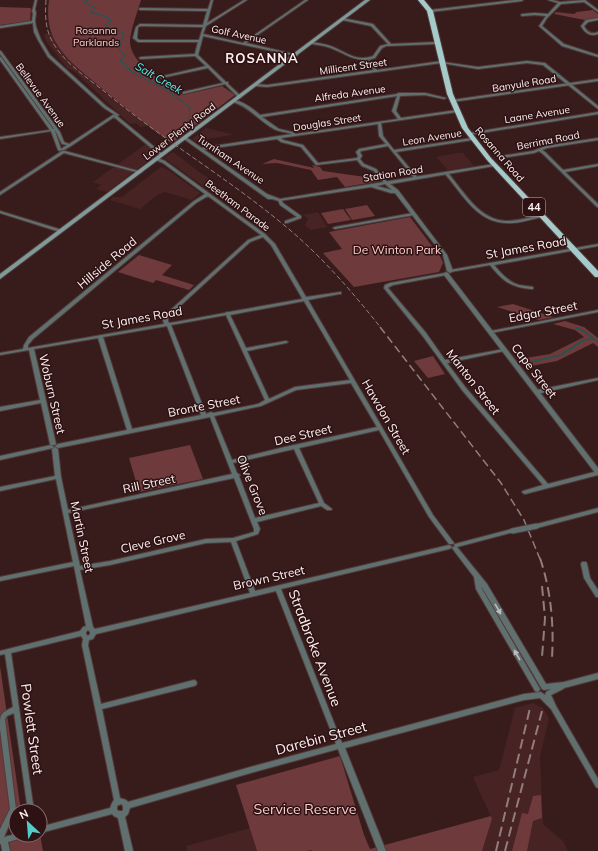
<svg xmlns="http://www.w3.org/2000/svg" width="598" height="851" font-family="Mulish,sans-serif">
	<style>
		.built { fill: #472324 }
		.green { fill: #6f3a3c }
		.lines { fill: none; stroke-linecap: round; stroke-linejoin: round }
		.stream-far1 { stroke: #1a5755; stroke-width: 1 }
		.stream { stroke: #1a5755; stroke-width: 1.5 }
		.minor-casing { stroke: #543a3a; stroke-width: 2 }
		.tertiary-casing { stroke: #543a3a; stroke-width: 2 }
		.secondary-casing { stroke: #543a3a; stroke-width: 2 }
		.trunk-casing { stroke: #543a3a; stroke-width: 2 }
		.minor { fill: #5f706f; fill-rule: evenodd }
		.tertiary { fill: #5f706f; fill-rule: evenodd }
		.secondary { fill: #7f9b99; fill-rule: evenodd }
		.trunk { fill: #a4cbc9; fill-rule: evenodd }
		.rail-far2 { stroke: #927d7d; stroke-width: 1; stroke-dasharray: 5 2.5; stroke-linecap: butt }
		.rail-far1 { stroke: #927d7d; stroke-width: 1.5; stroke-dasharray: 8 4; stroke-linecap: butt }
		.rail { stroke: #927d7d; stroke-width: 2; stroke-dasharray: 10 5; stroke-linecap: butt }
		.minor-bridge-casing { stroke: #543a3a; stroke-width: 7; stroke-linecap: butt }
		.minor-bridge { stroke: #5f706f; stroke-width: 5 }
		.oneway { fill: #bebdbd }
		.labels { text-anchor: middle; stroke-width: 3; stroke-linejoin: round; paint-order: stroke }
		.far-park-label { font-size: 10px; fill: #fecfcf; stroke: #2e1213 }
		.far-street-label { font-size: 10px; fill: #fef1f1; stroke: #2e1213 }
		.far-water-label { font-size: 11px; font-style: italic; fill: #55f5f0; stroke: #2e1213 }
		.shield { fill: #2e1213; stroke: #c0aeae; stroke-width: 1 }
		.shield-label { font-size: 11px; font-weight: bold; fill: #fef1f1 }
		.street-label { font-size: 12px; fill: #fef1f1; stroke: #2e1213 }
		.park-label { font-size: 12px; fill: #fecfcf; stroke: #2e1213 }
		.far-district-label { font-size: 13px; font-weight: bold; letter-spacing: 1px; fill: #fef1f1; stroke: #2e1213 }
		.near-street-label { font-size: 14px; fill: #fef1f1; stroke: #2e1213 }
		.near-park-label { font-size: 14px; fill: #fecfcf; stroke: #2e1213 }
	</style>
	<rect width="100%" height="100%" fill="#381c1c"/>
	<!-- built -->
	<path class="built" d="M51 33 59 47 72 63 147 126 140 127 136 123 131 124 129 123 90 86 74 71 67 68 46 41 44 34Z
		M206 128 231 134 232 135 195 141 192 139Z
		M146 144 158 153 157 154 107 192 96 189 101 185 93 182Z
		M173 152 198 171 217 184 206 188 164 158Z
		M456 153H463L474 166 448 170 436 157Z
		M161 167 168 170 200 193 192 200 165 192 157 195 140 209 110 200 113 197H122Z
		M318 212 327 227 311 230 305 226 308 218 303 215Z
		M533 703 543 708 549 718 540 757 543 824 563 841 568 851H482L492 819 473 777 499 770 515 708Z
		M250 828 257 851H187L186 846Z"/>
	<!-- green -->
	<path class="green" d="M49 0H141C138 10 130 32 130 42 131 65 166 84 183 95L222 86 235 95 172 143C146 125 122 105 98 85 82 72 65 59 55 41 48 28 47 14 49 0Z
		M0 7 31 8 30 21 0 25Z
		M593 10 598 14V18L585 20 554 14 556 12 574 14 577 12Z
		M274 159 314 168 312 165 320 167 323 171 365 177H376L380 181 345 187 337 177 318 180 311 170 277 163 262 164Z
		M367 205 375 216 352 220 345 209Z
		M343 209 351 220 328 224 321 213Z
		M410 217 441 258 443 263 439 272 354 287 323 253 342 249 329 232Z
		M139 255 172 265 162 275 194 285 189 290 156 280 153 283 118 272Z
		M513 304 553 317H554L539 320 497 307Z
		M565 321 584 327 598 338V347L593 343 557 361 526 367 520 359 550 354 584 337 575 330 553 324Z
		M433 356 445 374 428 378 414 361Z
		M190 445 203 479 139 492 129 458Z
		M0 666 21 811H16V821L0 826Z
		M340 756 364 835 370 849 491 816 492 819 482 851H311L312 850 307 851H257L236 785Z
		M541 795 542 818 533 821 527 851H512L522 813 528 814 533 796Z
		M40 834 43 851H10L9 842Z"/>
	<g class="lines">
		<!-- stream-far1 -->
		<path class="stream-far1" d="M88 0 84 2 95 8 90 12 107 17 111 21 105 25 111 29 124 33 119 50 126 55 120 60 132 72 166 90 190 107 189 122"/>
		<!-- stream -->
		<path class="stream" d="M576 328 582 330 598 342
			M527 363 561 355 584 340 594 339"/>
		<defs>
			<path id="minor" d="M35 0H37L35 9 36 13 35 21 36 27 41 40 50 55 106 106 119 115 117 116 115 115 116 116H117L163 154V156H161L114 117 71 146 64 150H62L60 151 58 150 51 131 0 139V137L50 130 0 60V57H1L53 129H54L0 54V51H1L60 132 64 142 69 144 113 115H115L104 108 48 57 38 40 34 32 33 23 0 28V26L32 21 33 13 32 12ZM55 130 62 144 67 145 61 149 55 131Z
				M211 0H213L207 23 244 0H247L206 26 203 34 243 43 305 0H308L246 43 298 55 296 56 203 36 198 55 226 82H228V84L242 97 239 98 225 84 183 94V92L223 83 208 68 161 78 159 77 206 66 195 56 141 59 139 58 141 57 195 54 198 42H138L133 38 136 27 140 24 203 25 207 11 140 10 139 9 140 8 208 9ZM141 26 203 27 199 40H139L137 38 138 27Z
				M515 0H523L522 1 430 12 429 11 430 10Z
				M548 0H552L560 2 585 0 598 10V12L584 2 561 4 547 18 542 26 564 44 598 55V57L562 46 539 26 546 16 535 15 522 16 521 15 522 14 535 13 548 14 558 3Z
				M342 18 373 24 391 44 437 42 439 43 437 44 386 46 382 48 375 58 368 60 377 70 442 61 443 62 478 67 527 61 545 63 598 106V109L543 65 527 63 478 69 441 63 267 87 255 86 254 85 256 84 267 85 374 70 365 60C351 60 341 51 328 47 322 45 315 45 309 43L311 42C318 43 326 44 333 47 347 53 357 62 373 56L380 46 388 44 371 26 342 20Z
				M598 18V20L588 22 584 26C587 32 591 35 598 32V34C590 37 585 33 581 26L586 20Z
				M398 93H425L446 98 444 99 425 95 400 96 396 111 401 118 457 110 459 111 457 112 381 123 383 136 394 150 472 138 474 139 472 140 396 152 417 177 418 178 416 179H415L388 146 361 151 360 152 362 156 360 159 364 164 376 169 388 183 386 184H385L374 171 362 166 357 160 316 165 301 147 281 142 277 139 201 150 199 149 201 148 292 134C287 132 280 132 274 129 259 121 250 107 233 102V100C243 101 252 108 260 115L397 94ZM397 96 392 111 398 119 296 134 292 132 279 129 262 117ZM378 124 379 136 386 144 359 149 356 152 358 156 357 158 318 163 303 145 283 140 281 138Z
				M598 112V114L469 135 467 134 469 133Z
				M598 138V140L547 148 542 150 545 152 563 170 598 164V166L565 172 598 204V207H597L543 154 539 151 534 153 501 158 499 157 501 156 533 151 546 146Z
				M62 151H65L142 172 140 173 64 153 0 195V192Z
				M156 158H158L165 161 265 234 275 244 306 297 341 292V294H339L308 300 433 515 454 543 453 544H449L429 517 379 430 299 448 324 503 332 509 331 510H327L321 506 257 522 260 529 258 534 236 541 255 591 449 545 451 546 452 547 451 548 449 549 281 589 342 743 524 694 541 692 545 695 546 692 551 689 544 690 542 689 481 586 482 589 540 689 539 691 537 692 535 691 476 589 474 577 452 548 453 547 455 546 454 545 455 544 512 529 514 530 515 531 514 532 457 547 487 584 546 684 564 682 598 673V679L564 688 563 689 551 695 556 706 598 779V788L596 787 551 709 540 698 524 700 345 748 386 851H378L338 749 254 772 130 808 128 814 125 817 133 851H125L118 818 114 816 112 814 40 833V827L110 808 112 803 114 800 82 645 83 639 81 636 11 653 34 811H28L14 713 7 716 5 719 16 809 4 837 16 834V835H27L26 837 8 842 10 851H2L1 844H0V829L10 809 0 729C0 713 0 714 13 707L5 654 0 655V651L80 631 83 627 86 626 74 566 0 581V577L73 562 56 479 0 491V487L55 476 52 449 55 447 58 449 61 477 68 510 232 474 210 417 58 448 56 447 55 446 58 444 127 430 98 338 34 349 56 444 55 445H51L50 444 41 403 0 411V407L40 400 29 350 0 355V353L23 349 24 345 29 337 194 201 205 194 163 163 156 160ZM208 196 261 235 248 240 164 316 163 320 164 324 28 348V345L33 339 196 203ZM263 237 271 245 302 298V299L229 312H227L225 313 170 323 168 322V317L250 242ZM304 301 350 380 295 387 269 399 247 351 286 343 288 342 286 341 246 348 230 315ZM226 315 265 400 258 404 213 413 211 412 206 414 171 325ZM167 326 201 415 132 429 103 337ZM351 383 377 427 285 447 232 460 214 416 261 406 296 390ZM294 449 319 503 255 518 239 476 240 475 237 473 233 463ZM234 478 254 529V532L233 538 206 539 110 561 80 566 68 513ZM231 542 250 593 95 629 93 627 80 570 110 565 206 543ZM276 591 336 744 254 766 128 802 126 800 120 798 102 709 194 686 196 685 197 683 196 681 194 680 101 704 88 645 89 640 93 639 96 634ZM88 630 90 632V634L88 636 86 634V632ZM121 804 123 806V810L122 811H119L117 810V806Z
				M446 173H448C464 192 479 220 506 221 518 221 531 217 543 215L545 216 543 217C531 219 519 224 506 223 477 222 463 195 446 175Z
				M279 199H281L283 203 301 216V218L287 223H285V221L297 217 280 205 278 200Z
				M0 211 62 230 63 231 61 232H60L0 213Z
				M413 213H414V215L335 229 333 228 335 227Z
				M598 244V246L494 265C501 273 508 282 519 285 524 286 528 286 533 287V289H531C510 287 503 281 490 265L450 272 448 271 450 270Z
				M445 273H446V275L393 285 389 287 388 288 426 333 445 360 504 349H506V350L504 351 447 363 466 388 548 484 598 471V475L525 494 523 493 522 492 523 491 543 485 462 390 422 335 384 288 385 285 390 283Z
				M598 310V312L491 333 489 332 491 331Z
				M598 378V380L537 394 535 392 537 390Z
				M51 445 53 446 54 447 53 448 0 460V456Z
				M598 508V512L537 528 535 527 534 526 535 525 537 524Z
				M582 562H586L587 564 590 578 598 590V597H596L584 578 581 564Z"/>
			<path id="tertiary" d="M598 79V81L452 102 450 101 452 100Z
				M184 137H186L267 194 280 199 494 164 496 165 494 166 390 184 398 190 447 255 453 271 450 273 447 271 443 255 395 193H391L371 187 279 201 272 199H268L184 139ZM385 184 392 190 377 186Z
				M446 272 448 273 598 468V474H596L444 275 443 274Z"/>
			<path id="secondary" d="M365 0H370L0 279V274Z"/>
			<path id="trunk" d="M418 0H424L433 11 453 94 468 128 491 158 598 271V277H595L487 160 462 128 447 94 427 11Z"/>
		</defs>
		<!-- minor casing -->
		<use href="#minor" class="minor-casing"/>
		<!-- tertiary casing -->
		<use href="#tertiary" class="tertiary-casing"/>
		<!-- secondary casing -->
		<use href="#secondary" class="secondary-casing"/>
		<!-- trunk casing -->
		<use href="#trunk" class="trunk-casing"/>
		<!-- minor -->
		<use href="#minor" class="minor"/>
		<!-- tertiary -->
		<use href="#tertiary" class="tertiary"/>
		<!-- secondary -->
		<use href="#secondary" class="secondary"/>
		<!-- trunk -->
		<use href="#trunk" class="trunk"/>
		<!-- rail-far2 -->
		<path class="rail-far2" d="M46 0C45 14 45 28 52 41 64 63 85 76 104 91 160 138 223 175 279 221 318 252 350 289 381 328"/>
		<!-- rail-far1 -->
		<path class="rail-far1" d="M380 327 501 483 524 520 540 559"/>
		<!-- rail -->
		<path class="rail" d="M540 558C551 591 554 624 552 658
			M542 586 545 618 542 657
			M496 851 530 708
			M505 851 542 711"/>
		<defs>
			<path id="minor-bridge" d="M512 531 537 526"/>
		</defs>
		<!-- minor-bridge casing -->
		<use href="#minor-bridge" class="minor-bridge-casing"/>
		<!-- minor-bridge -->
		<use href="#minor-bridge" class="minor-bridge"/>
	</g>
	<!-- one-way arrows -->
	<defs><path id="oneway-solid" d="M-6-.8H1V-3.2L6.5 0L1 3.2V.8H-6Z"/></defs>
	<g class="oneway">
		<use href="#oneway-solid" transform="translate(498 609) rotate(60)"/>
		<use href="#oneway-solid" transform="translate(517 655) rotate(-120)"/>
	</g>
	<g class="labels">
		<!-- far-park labels -->
		<g class="far-park-label">
			<text x="96" y="34">Rosanna<tspan x="96" dy="12">Parklands</tspan></text>
		</g>
		<!-- far-street labels -->
		<g class="far-street-label">
			<text transform="translate(239 34) rotate(12)" y="4">Golf Avenue</text>
			<text transform="translate(353 66) rotate(-8)" y="4">Millicent Street</text>
			<text transform="translate(524 83) rotate(-9)" y="4">Banyule Road</text>
			<text transform="translate(350 93) rotate(-8)" y="4">Alfreda Avenue</text>
			<text transform="translate(41 95) rotate(54)" y="4">Bellevue Avenue</text>
			<text transform="translate(537 114) rotate(-9)" y="4">Laane Avenue</text>
			<text transform="translate(327 122) rotate(-9)" y="4">Douglas Street</text>
			<text transform="translate(179 131) rotate(-37)" y="4">Lower Plenty Road</text>
			<text transform="translate(432 137) rotate(-9)" y="4">Leon Avenue</text>
			<text transform="translate(548 140) rotate(-11)" y="4">Berrima Road</text>
			<text transform="translate(500 154) rotate(49)" y="4">Rosanna Road</text>
			<text transform="translate(231 159) rotate(34)" y="4">Turnham Avenue</text>
			<text transform="translate(393 173) rotate(-9)" y="4">Station Road</text>
			<text transform="translate(238 205) rotate(37)" y="4">Beetham Parade</text>
		</g>
		<!-- far-water labels -->
		<g class="far-water-label">
			<text transform="translate(159 78) rotate(30)" y="4">Salt Creek</text>
		</g>
		<!-- shield labels -->
		<rect class="shield" x="523" y="198" width="22" height="18" rx="3"/>
		<g class="shield-label">
			<text x="534" y="211">44</text>
		</g>
		<!-- street labels -->
		<g class="street-label">
			<text transform="translate(526 248) rotate(-10)" y="4">St James Road</text>
			<text transform="translate(107 263) rotate(-40)" y="4">Hillside Road</text>
			<text transform="translate(543 312) rotate(-11)" y="4">Edgar Street</text>
			<text transform="translate(142 318) rotate(-10)" y="4">St James Road</text>
			<text transform="translate(534 371) rotate(52)" y="4">Cape Street</text>
			<text transform="translate(473 382) rotate(52)" y="4">Manton Street</text>
			<text transform="translate(52 394) rotate(77)" y="4">Woburn Street</text>
			<text transform="translate(204 406) rotate(-11)" y="4">Bronte Street</text>
			<text transform="translate(386 417) rotate(60)" y="4">Hawdon Street</text>
			<text transform="translate(303 435) rotate(-13)" y="4">Dee Street</text>
			<text transform="translate(149 484) rotate(-12)" y="4">Rill Street</text>
			<text transform="translate(252 485) rotate(68)" y="4">Olive Grove</text>
			<text transform="translate(82 537) rotate(78)" y="4">Martin Street</text>
			<text transform="translate(153 542) rotate(-13)" y="4">Cleve Grove</text>
			<text transform="translate(269 578) rotate(-13)" y="4">Brown Street</text>
		</g>
		<!-- park labels -->
		<g class="park-label">
			<text x="397" y="254">De Winton Park</text>
		</g>
		<!-- far-district labels -->
		<g class="far-district-label">
			<text x="262" y="63">ROSANNA</text>
		</g>
		<!-- near-street labels -->
		<g class="near-street-label">
			<text transform="translate(315 648) rotate(69)" y="5">Stradbroke Avenue</text>
			<text transform="translate(32 729) rotate(82)" y="5">Powlett Street</text>
			<text transform="translate(321 738) rotate(-15)" y="5">Darebin Street</text>
		</g>
		<!-- near-park labels -->
		<g class="near-park-label">
			<text x="305" y="814">Service Reserve</text>
		</g>
	</g>
	<!-- north arrow -->
	<g transform="translate(28 823) rotate(334)"><circle r="19" fill="#2e1213" stroke="#816b6c"/>
	<path d="M0-3L7 15L0 10L-7 15Z" fill="#53cdc9"/>
	<text y="-6" font-size="11" font-weight="bold" text-anchor="middle" fill="#fef1f1">N</text>
	</g>
</svg>
